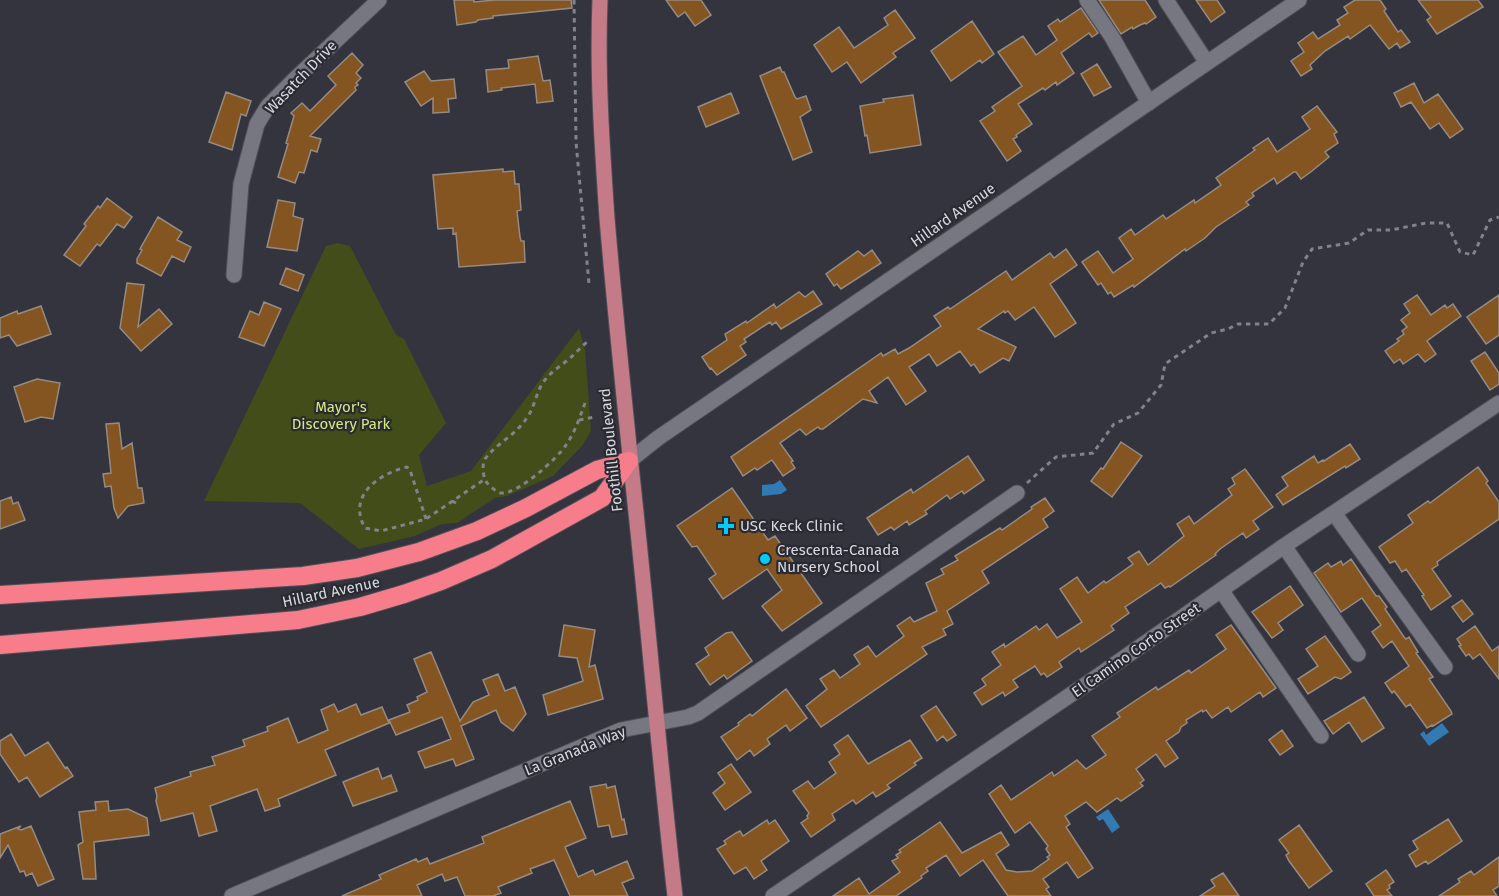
<svg xmlns="http://www.w3.org/2000/svg" width="1499" height="896" font-family="'Fira Sans',sans-serif">
	<style>
		.green { fill: #424d1a }
		.water { fill: #327ab4 }
		.building { fill: #845520; stroke: #958b82; stroke-width: 1.5 }
		.lines { fill: none; stroke-linecap: round; stroke-linejoin: round }
		.minor-casing { stroke: #515059; stroke-width: 17 }
		.major-casing { stroke: #515059; stroke-width: 17 }
		.highway-casing { stroke: #515059; stroke-width: 20 }
		.path { stroke: #82828a; stroke-width: 3; stroke-dasharray: 4.5 4.5; stroke-linecap: butt }
		.minor { stroke: #777782; stroke-width: 15 }
		.major { stroke: #c47b87; stroke-width: 15 }
		.highway { stroke: #f77d8a; stroke-width: 18 }
		.poi-dot { fill: #03cbf9; stroke: #2a2a33; stroke-width: 2 }
		.labels { text-anchor: middle; stroke-width: 4.5; stroke-linejoin: round; paint-order: stroke }
		.street-label { font-size: 15px; fill: #d8d8de; stroke: #2a2a33 }
		.park-label { font-size: 15px; fill: #d1eb76; stroke: #2a2a33 }
		.poi-label { font-size: 15px; fill: #d8d8de; stroke: #2a2a33; text-anchor: start }
	</style>
	<rect width="100%" height="100%" fill="#34343e"/>
	<!-- green -->
	<path class="green" d="M337 243 350 246 396 335 404 339 446 423 419 455 427 486 471 471 579 328 585 350 591 431 582 446 553 476 507 496 495 498 457 523 442 524 415 536 359 549 300 503 204 501 326 246Z"/>
	<!-- water -->
	<path class="water" d="M780 480 787 490 781 494 762 496V485L774 484Z
		M1442 723 1449 732 1429 746 1420 734 1424 731 1426 735Z
		M1108 809 1120 827 1112 833 1103 819 1099 821 1096 817Z"/>
	<!-- building -->
	<path class="building" d="M454 0H474V2L494 0H571L572 8 493 16V18L478 20 476 22 457 25Z
		M666 0H701L711 15 695 26 685 12 678 17Z
		M1099 0H1145L1156 17 1146 24 1145 23 1140 25 1133 29 1132 27 1121 34Z
		M1196 0H1217L1225 12 1211 22Z
		M1355 0H1380L1386 9 1384 11 1398 32 1401 30 1410 42 1400 48 1397 43 1389 49 1370 25 1350 39 1348 36 1325 51 1310 65 1312 69 1301 76 1291 61 1304 52 1298 43 1313 32 1318 39 1340 25 1337 20 1348 13 1344 7Z
		M1418 0H1478L1483 7 1437 34 1427 20 1431 17Z
		M1081 8 1098 33 1092 37 1089 33 1061 53 1074 73 1057 85 1056 82 1045 90 1043 88 1018 104 1032 124 1016 135 1017 137 1013 139 1021 151 1007 161 980 121 995 111 992 107 1022 86 998 52 1023 36 1036 55 1057 40 1048 26 1058 19 1060 22Z
		M895 10 915 38 893 53 896 57 861 83 847 62 832 72 814 45 839 27 854 48 888 25 884 18Z
		M972 21 994 54 982 63 980 60 951 81 931 51Z
		M352 53 363 65 356 73 361 78 356 83 358 85 355 87 356 90 310 136 321 139 317 152 311 150 304 173 299 172 295 183 278 177 288 144 286 143 294 116 291 113 302 103 310 111 336 85 328 76Z
		M538 56 543 81 550 80 553 101 537 103 535 84 501 88 502 90 488 92 486 70 509 68 508 60Z
		M1097 64 1111 87 1094 96 1081 74Z
		M780 67 782 72H784L795 97 797 99 806 96 811 110 800 117 812 152 793 160 760 76Z
		M424 71 431 81 454 79 456 98 448 99 449 112 433 113V98L421 106 405 82Z
		M1414 83 1424 103 1438 94 1463 129 1450 138 1439 123 1430 129 1411 102 1401 107 1394 93Z
		M226 92 251 101 246 116 241 114 232 150 209 142Z
		M731 93 739 113 706 127 698 107Z
		M913 95 921 145 870 153 867 135 865 136 860 106 884 102 883 99Z
		M1317 106 1337 132 1334 134 1338 143 1325 152 1329 157 1312 171 1301 179 1296 172H1294L1277 184 1274 178 1252 193 1254 196 1246 202 1249 205 1216 227 1205 238 1186 251 1185 249 1134 287 1133 285 1114 297 1111 292 1108 294 1101 283 1098 285 1082 262 1098 251 1113 273 1133 259 1119 238 1131 229 1135 235 1163 215 1166 219 1194 200 1195 203 1221 185 1216 178 1255 150 1253 148 1268 138 1277 152 1310 129 1302 117Z
		M503 169V172L514 171 515 184H519L521 210 517 211 520 237 521 241H524L525 262 459 267 456 233 453 234V228L438 229 433 175Z
		M107 198 132 217 124 228 117 224 100 246 97 244 80 266 64 255 86 226 84 224 98 206 100 208Z
		M278 200 295 203 293 216 303 219 297 251 267 247Z
		M158 217 182 232 177 240 191 247 184 262 172 256 161 276 137 263V259L142 250 140 249Z
		M1066 249 1077 265 1050 284 1076 323 1055 337 1034 307 1015 320 1008 311 1005 313 1004 311 978 329 1016 347 1009 361 1003 358 980 373 974 364 971 366 960 351 937 366 929 354 909 367 926 391 906 405 888 377 869 391 877 403 863 399 823 429H820L818 427 806 435 800 429 780 443 793 461 791 462 795 468 783 476 772 460 757 470 755 468 743 476 731 457 881 353 883 356 895 349 898 354 909 348 941 326 934 316 948 307 950 309 1006 271 1012 280 1050 253 1054 258Z
		M872 250 881 263 841 289 837 284 834 286 826 274 858 251 864 256Z
		M286 268 304 275 298 291 280 284Z
		M127 283 144 285 138 327 159 309 172 324 141 351 120 328Z
		M813 291 822 304 781 329 776 322 772 325 770 322 744 339 746 342 740 346 746 355 717 375 711 368 710 369 702 357 727 340 725 334 746 321 747 323 774 304 776 308 799 292 805 297Z
		M1417 295 1431 315 1445 305 1447 308 1453 304 1461 316 1427 341 1436 354 1425 362 1418 354 1403 364 1400 359 1394 363 1385 351 1399 341 1397 339 1404 334 1402 331 1407 327 1401 320 1410 313 1404 304Z
		M1499 295V335L1486 344 1467 317Z
		M264 302 281 309 264 346 239 337 250 311 259 315Z
		M41 306 51 334 17 346 9 335 0 338V318L17 311 18 314Z
		M1485 352 1499 373V384L1490 390 1471 361Z
		M37 379 60 383 53 419 41 417 25 422 14 387Z
		M119 423 122 449 132 443 138 488H142L144 503 128 506 118 518 114 508 111 486 105 487 103 474 111 473 106 424Z
		M1121 442 1142 456 1112 497 1091 481 1101 468 1103 469Z
		M1350 444 1360 459 1346 468 1345 466 1283 505 1276 495 1288 486 1282 477 1314 456 1318 463 1323 460 1324 461Z
		M968 456 984 480 964 494 962 491 950 499 947 495 925 511 927 514 909 525 907 521 894 530 891 527 878 535 867 518 911 489 913 493Z
		M1478 467 1488 481 1486 483 1499 502V519L1437 562 1438 565 1432 569 1451 596 1431 610 1422 596 1424 595 1406 569 1402 572 1395 561 1390 563 1379 547 1413 523 1408 515 1428 501 1430 503Z
		M1245 469 1273 507 1253 521 1259 529 1246 538 1243 533 1220 549 1215 554 1216 555 1170 587 1169 586 1165 588 1161 583 1125 607 1129 613 1111 626 1114 630 1081 652 1079 648 1059 662 1062 667 1047 677 1044 673 1041 675 1035 666 1013 680 1018 687 1005 696 1003 692 982 705 974 693 986 685 982 679 1001 665 992 652 1004 644 1005 647 1036 626 1039 630 1047 624 1057 638 1082 622 1060 589 1077 577 1088 593 1104 581 1106 583 1133 564 1128 558 1139 551 1148 565 1184 536 1177 524 1189 516 1194 524 1232 495 1228 489 1235 484 1232 478Z
		M732 488 768 540 775 536 822 603 782 631 762 606 782 590 767 569 723 599 709 579 716 574 697 546 692 547 677 526Z
		M11 497 13 504 18 502 25 520 0 529V501Z
		M1045 498 1054 511 1043 519 1048 527 982 571 989 583 947 611 953 624 943 629 946 635 922 647 927 654 821 727 806 706 827 689 820 679 834 670 840 678 860 664 854 655 858 652 868 646 876 657 904 636 897 626 910 617 914 622 937 611 926 583 944 574 941 569 958 560 955 556 1000 528 1002 530 1032 509 1031 507Z
		M1351 559 1376 596H1379L1387 607 1385 609 1404 637 1406 639 1409 637 1418 652 1416 653 1433 677 1429 679 1451 711 1452 714 1433 726 1432 725 1427 728 1410 704 1406 707 1394 691 1392 693 1385 683 1409 666 1392 641 1383 648 1372 632 1381 625 1362 598 1341 612 1314 573 1328 563 1331 567 1341 561 1343 565Z
		M1290 586 1303 605 1278 623 1283 630 1272 638 1252 612Z
		M1462 600 1473 614 1463 622 1452 607Z
		M564 625 595 630 589 667 595 665 603 699 548 715 543 695 583 681 577 658 559 656Z
		M1231 625 1276 688 1263 697 1260 692 1231 712 1228 707 1212 718 1206 710 1203 712 1202 710 1186 720 1187 723 1181 727 1179 732 1166 741 1178 758 1165 767 1156 754 1136 769 1144 780 1140 783 1143 786 1121 801 1117 798 1097 812 1086 802 1065 816 1070 824 1066 827 1093 868 1078 878 1067 862 1043 879 1049 887 1046 889 1051 896H1008L983 860 960 876 946 855 926 868 928 871 921 876 922 878 896 896H833L859 878 869 894 900 872 892 861 898 858 896 855 901 852 899 850 940 822 962 853 1001 832 1009 845 996 854 1006 870 1017 872 1032 871 1049 859 1047 857 1050 855 1046 849 1048 846 1030 822 1015 833 989 794 1001 785 1011 800 1052 772 1054 776 1077 760 1086 769 1106 755 1092 736 1120 717 1117 713 1156 687 1158 690 1189 670 1191 673 1226 649 1216 635Z
		M1475 626 1492 651 1499 646V679L1480 654 1473 659 1469 654 1466 656 1459 646 1461 645 1457 639Z
		M732 632 752 661 727 679 724 675 710 685 696 664 709 655 705 648 726 633Z
		M1325 636 1351 672 1341 679 1335 677 1308 694 1298 679 1318 666 1306 649Z
		M431 652 460 721 473 702 489 695 483 680 498 674 505 691 515 687 526 714 513 731 501 722 496 710 461 726 474 759 456 766 453 759 425 768 418 752 451 739 442 717 396 735 389 720 410 712 407 705 418 700 417 697 427 692 414 659Z
		M786 689 807 718 790 731 786 725 767 739 770 744 754 756 750 750 737 760 721 737 739 725 738 723 750 714 752 716Z
		M1364 697 1384 728 1362 742 1349 722 1333 734 1324 721Z
		M334 704 338 712 356 704 361 715 382 707 389 723 325 750 336 775 278 799 280 806 265 811 257 789 210 806 217 831 199 836 193 813 161 821 156 801 157 796 155 788 191 776 190 772 215 765 212 757 245 746 243 740 268 731 267 727 288 718 298 743 328 730 321 710Z
		M936 706 956 735 947 741 943 736 937 741 921 716Z
		M1282 730 1293 746 1280 755 1269 740Z
		M11 734 25 756 48 742 65 768 67 767 73 776 40 797 27 777 19 782 0 754V741Z
		M848 735 868 764 910 740 922 758 914 763 916 765 887 785 890 788 876 797 873 792 856 804 853 800 832 814 835 820 811 837 801 823 808 818 807 816 809 813 793 791 808 781 814 789 836 773 829 762 840 754 834 745Z
		M731 764 751 792 725 810 713 793 725 783 718 773Z
		M378 768 382 779 391 775 397 791 353 806 343 782Z
		M606 784 607 788 615 786 622 820 624 819 627 834 612 837 609 825 598 827 590 787Z
		M108 801 109 811 128 809 147 818 149 835 94 842 96 879H83L78 845 83 842 79 812 96 810 95 802Z
		M570 801 586 838 565 847 578 877 593 870 595 875 627 861 634 878 622 883 628 896H570L554 860 530 869 532 873 498 887 501 893 493 896H465L457 877 445 881 442 874 417 885 422 896H342L381 879 379 875 416 859 418 862 427 858 430 864 484 843 482 837Z
		M1448 819 1462 841 1428 864 1426 861 1416 867 1409 855 1418 849 1413 841Z
		M767 820 769 824 775 820 789 841 761 861 767 870 754 879 746 867 734 874 717 849 726 844 724 841 736 833 740 831 743 836Z
		M1299 825 1332 871 1309 888 1289 861 1286 855 1289 853 1279 840Z
		M21 826 18 829 21 830 31 826 54 879 38 886 32 873 26 876 24 871 20 872 8 845 0 858V834Z
		M1499 857V886L1493 890 1497 896H1439L1460 882 1458 879 1471 871 1474 875Z
		M1386 870 1394 882 1389 885 1390 888 1387 890 1392 896H1374L1366 884Z
		M1223 873 1239 896H1200L1215 886 1211 880Z"/>
	<g class="lines">
		<defs>
			<path id="minor" d="M1087 0 1112 37 1149 103
				M1166 0 1207 63
				M234 275 241 184 257 124 268 106 294 80 379 0
				M629 461 658 438 1299 0
				M1334 513 1445 667
				M1284 546 1358 654
				M1221 590 1321 736
				M232 896 621 730 688 717 698 713 1017 493
				M773 896 1088 683 1284 546 1499 403"/>
			<path id="major" d="M600 0C597 73 602 145 607 218 615 313 625 408 635 503 649 634 660 765 675 896"/>
			<path id="highway" d="M0 595 303 576 357 568 419 552 477 531 526 508 597 470 629 461
				M0 645 298 620 360 607 404 594 441 581 492 559 602 498 629 461"/>
		</defs>
		<!-- minor casing -->
		<use href="#minor" class="minor-casing"/>
		<!-- major casing -->
		<use href="#major" class="major-casing"/>
		<!-- highway casing -->
		<use href="#highway" class="highway-casing"/>
		<!-- path -->
		<path class="path" d="M574 0 576 142 589 284
			M585 403C580 417 575 432 566 445 558 458 517 495 501 493 496 492 491 487 487 483 483 477 482 468 484 461 490 448 516 435 526 419 534 409 535 397 541 386 548 373 560 367 570 358 576 353 581 347 587 342
			M579 420 595 417
			M1027 483 1056 457 1093 453 1114 424 1138 413 1161 385 1165 364 1211 333 1228 329 1238 324H1269L1285 308 1303 262 1312 249 1349 243 1368 230H1391L1426 223H1447L1460 252 1473 255 1490 220 1499 217
			M452 501 460 505
			M426 519 410 470 407 467C378 474 347 496 365 528L381 531 426 519 485 479"/>
		<!-- minor -->
		<use href="#minor" class="minor"/>
		<!-- major -->
		<use href="#major" class="major"/>
		<!-- highway -->
		<use href="#highway" class="highway"/>
	</g>
	<!-- markers -->
	<g class="poi-dot">
		<path d="M723 517h6v6h6v6h-6v6h-6v-6h-6v-6h6z"/>
		<circle cx="765" cy="559" r="6"/>
	</g>
	<g class="labels">
		<!-- street labels -->
		<g class="street-label">
			<text transform="translate(301 77) rotate(-46)" y="5">Wasatch Drive</text>
			<text transform="translate(953 215) rotate(-35)" y="5">Hillard Avenue</text>
			<text transform="translate(611 450) rotate(-96)" y="5">Foothill Boulevard</text>
			<text transform="translate(331 592) rotate(-12)" y="5">Hillard Avenue</text>
			<text transform="translate(1136 650) rotate(-35)" y="5">El Camino Corto Street</text>
			<text transform="translate(575 751) rotate(-22)" y="5">La Granada Way</text>
		</g>
		<!-- park labels -->
		<g class="park-label">
			<text x="341" y="412">Mayor's<tspan x="341" dy="17">Discovery Park</tspan></text>
		</g>
		<!-- poi labels -->
		<g class="poi-label">
			<text x="740" y="531">USC Keck Clinic</text>
			<text x="777" y="555">Crescenta-Canada<tspan x="777" dy="17">Nursery School</tspan></text>
		</g>
	</g>
</svg>
